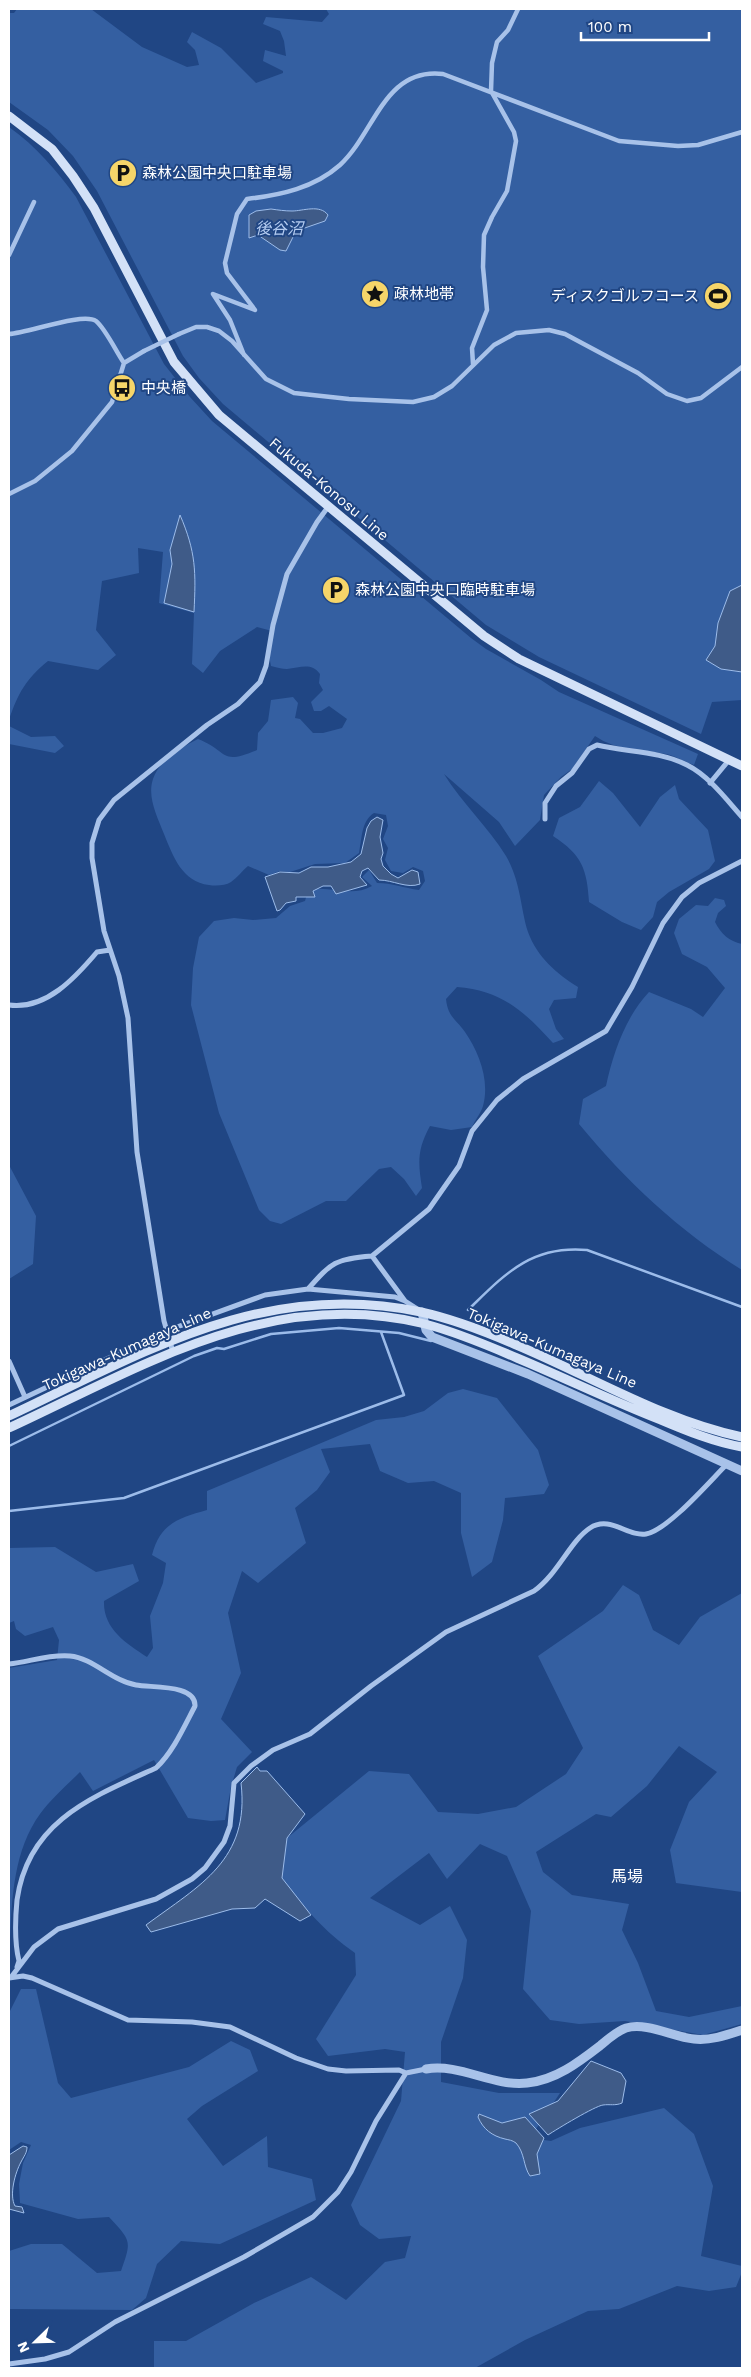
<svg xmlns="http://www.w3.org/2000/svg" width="751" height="2377" font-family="'Work Sans','Noto Sans JP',sans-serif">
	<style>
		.green { fill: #345fa1 }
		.water { fill: #3f5b88; stroke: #9cbcea }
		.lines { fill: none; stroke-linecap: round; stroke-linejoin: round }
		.stream { stroke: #9cbcea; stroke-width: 2.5 }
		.pedestrian { stroke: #a8c2e9; stroke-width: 4.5 }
		.minor { stroke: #a8c2e9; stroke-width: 5 }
		.tertiary { stroke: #a8c2e9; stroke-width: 9 }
		.secondary { stroke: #d3e1f7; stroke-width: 9 }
		.pedestrian-bridge { stroke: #a8c2e9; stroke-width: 4.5 }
		.labels { text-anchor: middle; stroke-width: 4; stroke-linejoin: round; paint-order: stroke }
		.poi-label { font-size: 15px; fill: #fff; stroke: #204684; text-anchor: start }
		.street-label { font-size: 15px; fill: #fff; stroke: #204684 }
		.water-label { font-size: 16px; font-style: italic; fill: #b4ccf1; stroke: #204684 }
		.neighbourhood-label { font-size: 16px; fill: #fff; stroke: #204684 }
	</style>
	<rect width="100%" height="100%" fill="#204684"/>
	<!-- green -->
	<path class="green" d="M17 9H91L142 47 187 67 199 65 195 50 187 42 192 32 221 48 256 83 283 73V71L263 61 265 50 286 56 284 41 280 31 263 24 266 17 322 22 329 14 326 9H742V700L712 702 701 734 539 657 486 625 223 404 199 378 183 356 97 191 73 156 48 130 9 102V13H14Z
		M9 127C36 146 57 171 76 197L164 364 190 397 212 421 471 638 486 649 541 680 559 692 698 754 694 765C685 762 675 756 666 754 641 749 617 751 595 736L572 769 561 777 544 795 540 820 515 846 499 822 444 774C462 803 488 827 506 856 521 882 520 906 528 932 537 957 557 974 578 987L576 998 554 1000 549 1009 556 1029 564 1039 553 1043C525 1012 501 990 457 987L446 999C448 1017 455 1018 465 1032 479 1052 490 1081 483 1106 481 1113 475 1120 472 1127L451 1130 430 1126C417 1150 418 1162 422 1188L416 1196 404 1179 391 1167 379 1169 346 1201H326L281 1224 270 1221 259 1210 219 1113 191 1005 193 968 199 937 214 921 234 918 253 920 276 918 290 906 305 901 308 890C330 885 351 898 372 886L362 877 369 870 377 883C392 883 404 888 419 890L425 881 423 871 413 867 403 873 391 871 385 860 388 848 383 839 388 826 386 815 374 813C361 821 362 839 359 853L345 863 315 864 290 872 280 871 269 875 248 866C242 871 237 878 231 882 225 886 215 886 209 885 182 882 173 856 164 834 157 816 147 797 153 779 159 760 182 747 198 739 229 751 219 766 257 750L258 733 268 721 271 700 293 697 298 703 295 718 300 719 313 733H323L342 728 347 719 329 706 321 711H314L311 702 323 690 319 683 320 674C311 662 300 668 287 669 282 669 276 667 271 666L268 650 272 631 257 627 220 651 203 673 192 664 194 613 159 603 163 552 138 548 139 573 102 581 96 630 116 655 98 670 48 661C26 679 18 693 9 720Z
		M9 726 31 737 55 736 64 746 55 753 9 744Z
		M599 781 613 793 640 827 660 797 675 785 679 799 708 830 715 861 709 869 669 892 657 902 653 917 641 930 622 922 589 902C587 869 582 855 553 836L559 818 580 807Z
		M715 898 724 900 726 906 718 913 715 922C721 934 729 941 742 944V1270C679 1231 626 1181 579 1124L583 1099 606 1086C613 1053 626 1016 649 992L691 1009 703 1017 725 988 707 967 682 954 674 933 679 919 696 905 708 906Z
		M9 1165 36 1216 33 1264 9 1279Z
		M463 1389 497 1398 538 1450 549 1485 544 1494 505 1498 503 1520 492 1562 472 1577 461 1533V1493L434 1481 408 1483 380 1471 370 1444 321 1449 330 1472 317 1490 295 1508 306 1543 258 1583 242 1571 228 1613 241 1673 221 1719 252 1752 237 1767 231 1787 225 1820 211 1821 188 1818 154 1760 93 1791 80 1772C67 1785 51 1799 40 1814 14 1850 12 1896 10 1939H9V1668L57 1660 59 1640 53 1627 25 1636 16 1629 14 1621 9 1623V1548L55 1547 96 1572 133 1564 139 1581 104 1601C103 1629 126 1643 147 1657L153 1648 150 1616 163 1583 166 1563 152 1555C160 1524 178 1518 207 1510V1491L376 1420 404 1417 424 1411 448 1393Z
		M623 1585 639 1595 653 1630 679 1645 700 1617 742 1593V1892L676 1883 670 1850 689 1802 717 1772 679 1746 647 1786 611 1817 596 1814 536 1852 543 1872 572 1895 629 1904 622 1930 638 1963 656 2011 689 2017 742 2006V2024L703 2035 625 2021 579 2024 550 2020 523 1989 531 1911 507 1856 480 1844 447 1879 429 1853 370 1898 420 1925 450 1906 467 1940 463 1978 441 2042V2082L499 2093H560L530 2138 551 2141 580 2128 664 2108 694 2134 713 2186 701 2256 742 2266V2272L736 2287 709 2291 677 2286 619 2309 588 2311 525 2340 475 2368H154V2341H186L254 2303 311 2277 346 2300 385 2262 405 2258 411 2236 379 2239 360 2225 351 2205 401 2101 405 2052 385 2049 328 2056 316 2039 356 1975 355 1953C324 1931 304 1908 282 1878L287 1838 369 1771 409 1774 438 1812 478 1814 516 1807 566 1774 583 1748 538 1656 603 1611Z
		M21 1989H36L58 2083 71 2098 189 2067 231 2041 250 2050 258 2071 202 2106 187 2119 223 2166 267 2136 268 2167 312 2179 316 2200 220 2244 181 2241 157 2264 146 2298 132 2310 9 2309V2251L31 2244H62L97 2273 121 2271C132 2240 131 2241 109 2217L78 2219 20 2203 19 2184 23 2163 31 2145 21 2142 9 2150V2013Z"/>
	<!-- water -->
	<path class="water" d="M271 209C278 210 285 211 292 211 303 211 320 204 328 215L325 221 296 231 286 251 280 250 258 235 249 238V215L256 211Z
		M180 515C196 552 196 572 194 612L164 603 172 564 170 550Z
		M742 585V672L721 669 706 660 715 646 718 623 730 591Z
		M377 817 383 820 380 837 383 853 381 859 383 866 391 874 398 878 412 870 418 872 420 884C407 889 393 880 379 880L368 868 362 871 360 877 367 885 336 894 331 886H323L313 891 315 897H296V901L286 903 280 910 277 911 265 877 280 872 299 873 311 867H328L351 862 361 854 367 828 371 821Z
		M257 1767 260 1771H267L305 1814 287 1838 282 1878 311 1915 300 1921 265 1899 255 1908 232 1909 151 1932 146 1925C200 1885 250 1860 241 1783Z
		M591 2061 621 2073 626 2081 622 2103C615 2106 610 2104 603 2105 595 2106 557 2129 548 2135L529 2114 558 2101Z
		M479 2114 502 2123 525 2117 544 2138 537 2154 540 2174 530 2176C523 2166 525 2153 516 2143 512 2140 509 2140 505 2139 492 2136 483 2129 478 2117Z
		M23 2146 27 2147C27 2153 24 2156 21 2162 15 2173 9 2195 15 2206L22 2207 24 2213 9 2209V2155Z"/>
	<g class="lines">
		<!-- stream -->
		<path class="stream" d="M468 1310C505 1274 531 1245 587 1250L742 1307
			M9 1446 194 1356 217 1348 224 1349 271 1334 339 1328 399 1333 431 1341
			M9 1511 124 1498 404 1395 381 1332"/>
		<!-- pedestrian -->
		<path class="pedestrian" d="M9 255 34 202
			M9 334C28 333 83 312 96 321 105 328 117 353 124 363
			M179 334 196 327H207L219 331 232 341 266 379 294 393 349 399 413 402 434 397 452 386 494 345 516 333 549 330 565 334 638 373 667 394 687 401 701 398 742 367
			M244 355 230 320 213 294 255 310 227 273 225 263 237 214 247 199C281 195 314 188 340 165 375 133 384 67 443 74L619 141 678 146 698 145 742 132
			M473 364 472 348 487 310 483 267 484 235 492 217 507 191 516 141 514 132 491 91 492 63 497 42 508 30 518 9
			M9 494 35 481 72 451 112 402 124 363 144 351"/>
		<!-- minor -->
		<path class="minor" d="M710 783 729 760
			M545 819V803L556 786 572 773 589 749 597 745C626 752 660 751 687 765 709 776 726 799 742 817
			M9 1005C46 1010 75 978 97 952L110 950
			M308 1289C332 1262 335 1259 372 1256
			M405 1301 372 1256 429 1209 459 1166 472 1131 497 1100 523 1079 606 1031 632 987 663 923 682 897 699 883 742 861
			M173 1352 164 1321 137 1152 128 1018 119 976 104 931 92 858V843L99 820 114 800 207 725 238 704 260 682 266 666 273 625 287 574 317 522 328 507
			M9 1361 25 1397
			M9 1405 166 1331 265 1295 308 1289 395 1297 405 1301 419 1310
			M9 1664C29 1662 49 1654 70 1656 93 1658 112 1681 136 1685 152 1688 196 1684 195 1706 184 1727 173 1752 156 1768 92 1797 28 1821 17 1900 15 1921 14 1941 19 1961L17 1967
			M12 1976 34 1947 58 1929 156 1899 192 1879 205 1868 224 1842 230 1826 234 1783 251 1766 273 1750 310 1734 371 1686 446 1632 534 1591C558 1574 570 1541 590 1528 610 1515 628 1537 646 1534 668 1530 710 1481 727 1464
			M9 1978 23 1976 32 1978 128 2020 192 2022 230 2027 296 2058 328 2069 346 2071 399 2070 406 2073 426 2069
			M9 2364 45 2359 69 2352 115 2322 244 2257 313 2217 338 2192 351 2172 376 2121 406 2073"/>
		<!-- tertiary -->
		<path class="tertiary" d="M422 1312 426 1330 432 1337 528 1374 742 1471
			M426 2069C460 2063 493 2087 527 2083 556 2080 579 2062 601 2045 608 2039 617 2031 626 2028 647 2022 673 2037 694 2039 710 2041 727 2035 742 2030"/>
		<!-- secondary -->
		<path class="secondary" d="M9 116 52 149 73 176 94 208 174 362 219 415 484 636 519 659 742 766
			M9 1416C145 1352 264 1279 421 1312 453 1319 484 1331 514 1344 589 1375 662 1420 742 1437
			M9 1428C143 1366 271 1286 425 1324 456 1332 487 1345 517 1358 565 1378 612 1401 661 1420 687 1431 714 1442 742 1447"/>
		<!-- pedestrian-bridge -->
		<path class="pedestrian-bridge" d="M144 351 179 334"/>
	</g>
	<!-- icons -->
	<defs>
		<symbol id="parking-disc" viewBox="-11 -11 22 22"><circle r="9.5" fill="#f6d569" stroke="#204684"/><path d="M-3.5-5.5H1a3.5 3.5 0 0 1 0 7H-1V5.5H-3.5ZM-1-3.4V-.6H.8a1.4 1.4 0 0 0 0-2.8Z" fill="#111"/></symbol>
		<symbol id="sight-disc" viewBox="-11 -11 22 22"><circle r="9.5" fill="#f6d569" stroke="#204684"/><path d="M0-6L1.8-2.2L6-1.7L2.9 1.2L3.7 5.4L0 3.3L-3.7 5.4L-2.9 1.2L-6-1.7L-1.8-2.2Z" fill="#111"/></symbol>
		<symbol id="stadium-disc" viewBox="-11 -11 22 22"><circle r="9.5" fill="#f6d569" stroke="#204684"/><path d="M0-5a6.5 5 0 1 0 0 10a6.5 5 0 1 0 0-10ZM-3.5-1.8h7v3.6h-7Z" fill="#111"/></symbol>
		<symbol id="bus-disc" viewBox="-11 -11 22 22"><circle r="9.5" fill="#f6d569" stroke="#204684"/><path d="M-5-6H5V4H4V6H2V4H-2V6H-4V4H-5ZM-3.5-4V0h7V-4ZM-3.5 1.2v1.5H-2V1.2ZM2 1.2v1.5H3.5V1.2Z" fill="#111"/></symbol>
	</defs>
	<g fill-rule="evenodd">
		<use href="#parking-disc" x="107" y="157" width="32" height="32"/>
		<use href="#sight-disc" x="359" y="278" width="32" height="32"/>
		<use href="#stadium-disc" x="702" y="280" width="32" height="32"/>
		<use href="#bus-disc" x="106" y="372" width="32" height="32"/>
		<use href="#parking-disc" x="320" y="574" width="32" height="32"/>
	</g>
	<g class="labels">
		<!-- poi labels -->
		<g class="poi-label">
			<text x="142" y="178">森林公園中央口駐車場</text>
			<text x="394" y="299">疎林地帯</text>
			<text x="699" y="301" text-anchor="end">ディスクゴルフコース</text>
			<text x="141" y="393">中央橋</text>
			<text x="355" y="595">森林公園中央口臨時駐車場</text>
		</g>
		<!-- street labels -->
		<g class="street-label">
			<text transform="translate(329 489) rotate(40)" y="5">Fukuda-Konosu Line</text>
			<text transform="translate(552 1348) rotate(23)" y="5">Tokigawa-Kumagaya Line</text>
			<text transform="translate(127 1349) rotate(-24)" y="5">Tokigawa-Kumagaya Line</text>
		</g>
		<!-- water labels -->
		<g class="water-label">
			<text x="279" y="234">後谷沼</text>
		</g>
		<!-- neighbourhood labels -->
		<g class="neighbourhood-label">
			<text x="627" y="1882">馬場</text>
		</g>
	</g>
	<!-- border -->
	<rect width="751" height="2377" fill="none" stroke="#ffffff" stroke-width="20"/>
	<!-- north arrow -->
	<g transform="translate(35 2342) rotate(247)" stroke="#204684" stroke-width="4" paint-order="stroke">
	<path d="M0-4L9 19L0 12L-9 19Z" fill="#ffffff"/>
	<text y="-8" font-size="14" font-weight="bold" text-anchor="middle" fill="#ffffff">N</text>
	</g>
	<!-- scale -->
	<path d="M581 32v8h128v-8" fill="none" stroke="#ffffff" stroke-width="2.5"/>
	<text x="588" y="32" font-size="15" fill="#ffffff" stroke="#204684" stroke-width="4" paint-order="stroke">100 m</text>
</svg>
